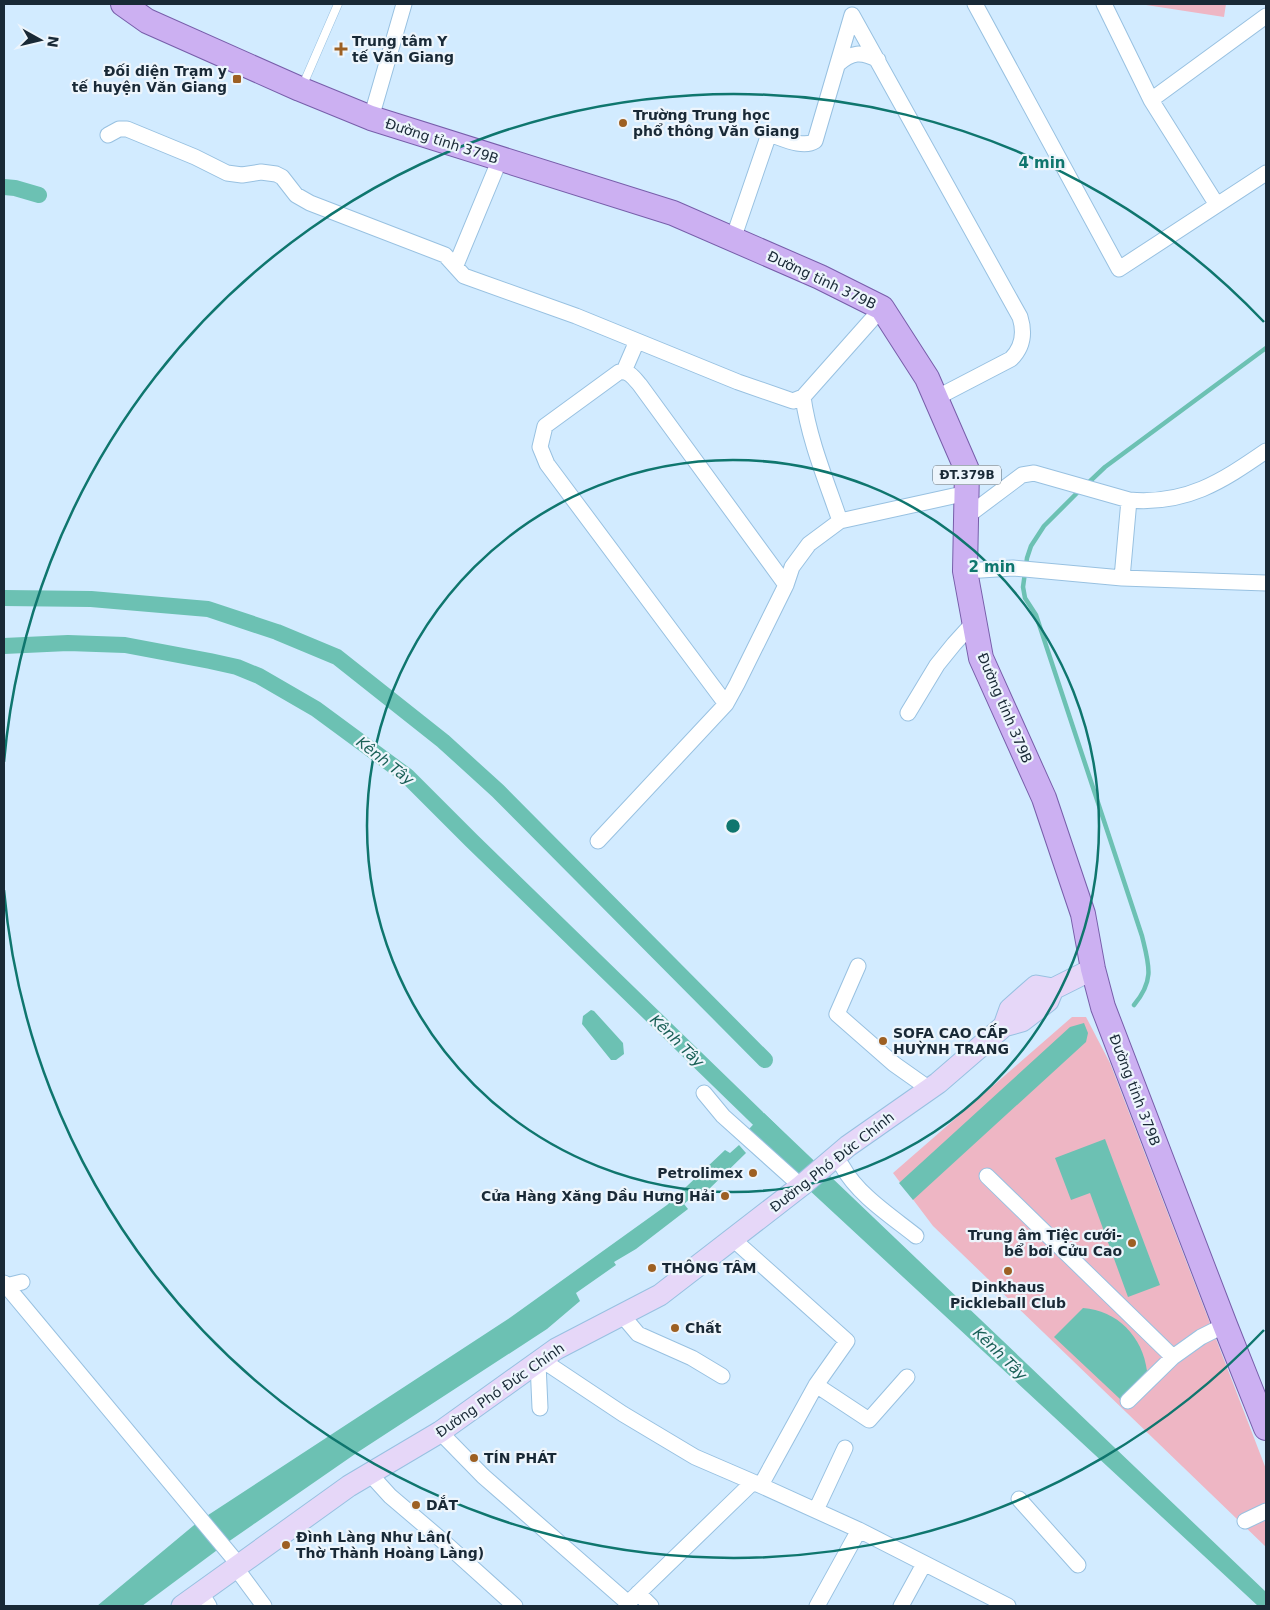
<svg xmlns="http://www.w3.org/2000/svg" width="1270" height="1610" font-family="'DejaVu Sans',sans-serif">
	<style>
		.green { fill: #eeb6c4 }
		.water { fill: #6cc1b3 }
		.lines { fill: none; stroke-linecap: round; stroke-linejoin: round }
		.stream { stroke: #6cc1b3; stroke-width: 4.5 }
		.canal { stroke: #6cc1b3; stroke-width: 16 }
		.service-casing { stroke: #98c1e1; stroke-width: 9 }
		.minor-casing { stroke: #98c1e1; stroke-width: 17 }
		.secondary-casing { stroke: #98c1e1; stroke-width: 23 }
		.primary-casing { stroke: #775eaa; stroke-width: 26 }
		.service { stroke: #fff; stroke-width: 8 }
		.minor { stroke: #fff; stroke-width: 15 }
		.secondary { stroke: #e6d7f8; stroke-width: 21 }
		.primary { stroke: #ccb0f2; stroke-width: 24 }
		.ring { fill: none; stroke: #0f766e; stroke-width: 2.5 }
		.poi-dot { fill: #9d6023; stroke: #edf5fc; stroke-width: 2 }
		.labels { text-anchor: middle; stroke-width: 4.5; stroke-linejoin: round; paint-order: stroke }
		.shield { fill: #edf5fc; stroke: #596671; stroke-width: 1 }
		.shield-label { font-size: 12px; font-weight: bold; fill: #192936 }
		.poi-label { font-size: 14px; font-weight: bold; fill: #192936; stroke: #edf5fc; text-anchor: start }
		.street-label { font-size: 14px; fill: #192936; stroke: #edf5fc }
		.water-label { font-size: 15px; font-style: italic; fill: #1b6158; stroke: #edf5fc }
		.centre { fill: #0f766e; stroke: #edf5fc; stroke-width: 2.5 }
		.ring-label { font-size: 15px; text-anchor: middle; font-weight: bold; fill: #0f766e; stroke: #edf5fc; stroke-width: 4.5; stroke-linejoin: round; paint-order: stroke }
	</style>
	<rect width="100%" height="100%" fill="#d2ebff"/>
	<!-- green -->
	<path class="green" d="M1147 4H1226L1224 17 1146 5Z
		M1072 1017H1086L1110 1063 1266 1469V1547L933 1226 893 1173Z"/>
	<!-- water -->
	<path class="water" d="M591 1010 594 1011 623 1043 624 1054 616 1060H611L582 1024 583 1016Z
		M1084 1023 1088 1033 1086 1042 913 1200 899 1183 1070 1027Z
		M764 1113 1266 1592V1606H1258L794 1176 749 1129Z
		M1105 1139 1160 1285 1128 1297 1090 1193 1071 1200 1055 1158Z
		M739 1145 746 1153 705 1193 701 1189 684 1204 688 1209 636 1249 614 1262 616 1265 576 1293 580 1301 547 1329 358 1452 228 1542 142 1606H97L199 1521 511 1317 667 1205 725 1150 730 1153Z
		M1083 1308C1117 1310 1143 1337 1147 1371L1120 1399 1054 1337Z"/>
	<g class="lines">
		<!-- stream -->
		<path class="stream" d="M1086 485 1105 467 1266 348
			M1080 490 1044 526 1031 546 1027 558 1023 587 1025 598 1036 615 1142 936C1149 965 1155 980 1134 1005"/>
		<!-- canal -->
		<path class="canal" d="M4 187 15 188 39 195
			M4 598 91 599 208 609 277 632 337 657 443 741 498 791 765 1060
			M4 646 68 643 125 645 210 661 237 667 259 676 316 709 407 776 472 841 773 1133"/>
		<defs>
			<path id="service" d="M302 87 338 4"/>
			<path id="minor" d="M975 4 1119 269 1266 173
				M1104 4 1151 100 1217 205
				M838 64C852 52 861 51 878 60
				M1151 100 1266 16
				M371 118 404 4
				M108 135 119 129H127L195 157 227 173 242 175 261 172 276 174 282 177 296 195 310 203 445 255 464 276 576 316 738 382 793 401 803 397 882 308
				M733 239 769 134C782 138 803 149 815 141L852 15 1020 317C1025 333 1023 347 1011 359L936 398
				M456 265 500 159
				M624 371 637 341
				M966 517 1022 475 1034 473 1129 500
				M840 521 967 493
				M965 571 1013 568 1122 578 1266 583
				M1122 578 1129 500C1186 505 1221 482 1266 451
				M786 585 792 567 809 544 840 521C826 480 809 440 803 397
				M908 713 937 665 954 644 974 622
				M598 841 726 704 737 684 786 585 640 385C634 378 629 370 619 372L545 426 540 447 547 464 726 704
				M858 966 837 1014 894 1064 928 1088
				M704 1093 723 1116 801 1186
				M842 1166C858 1195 891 1216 916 1236
				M987 1176 1173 1357 1201 1337 1225 1325
				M734 1240 847 1341 816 1385 761 1485
				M4 1283 239 1565
				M6 1286 22 1282
				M622 1315 638 1334 692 1358 722 1376
				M542 1360 623 1414 695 1457 753 1482 859 1530 817 1606
				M538 1363 540 1408
				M816 1385 869 1420 907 1377
				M1128 1401 1173 1357
				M440 1432 483 1476 628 1603
				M370 1474 390 1496 444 1542 515 1606
				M1019 1499 1078 1565
				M816 1510 845 1448
				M1245 1521 1266 1511
				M859 1530 1008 1606
				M236 1568 264 1606
				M201 1593 209 1606
				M638 1593 651 1606
				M625 1606 753 1482
				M901 1606 924 1564"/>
			<path id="secondary" d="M1004 1026 1010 1009 1036 986 1053 989 1093 969
				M182 1606 349 1486 440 1432 556 1349 660 1295 801 1186 848 1146 938 1083 1004 1026 1022 1021 1048 1001 1053 989"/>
			<path id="primary" d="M123 4 147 21 300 89 371 118 673 213 820 277 882 308 927 378 967 470 965 571 981 658 1044 798 1083 914 1093 969 1103 1007 1225 1325 1266 1428"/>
		</defs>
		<!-- service casing -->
		<use href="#service" class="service-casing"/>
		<!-- minor casing -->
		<use href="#minor" class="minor-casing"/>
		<!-- secondary casing -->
		<use href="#secondary" class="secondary-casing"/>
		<!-- primary casing -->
		<use href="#primary" class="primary-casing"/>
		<!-- service -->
		<use href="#service" class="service"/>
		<!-- minor -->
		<use href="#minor" class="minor"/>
		<!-- secondary -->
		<use href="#secondary" class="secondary"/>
		<!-- primary -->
		<use href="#primary" class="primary"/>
	</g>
	<!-- distance rings -->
	<g class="ring">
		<circle cx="733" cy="826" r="366"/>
		<path d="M1264 1330A732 732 0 0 1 4 890M4 762A732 732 0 0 1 1264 322"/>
	</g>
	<!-- markers -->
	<g class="poi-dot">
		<path d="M338.5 41.5h5v5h5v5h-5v5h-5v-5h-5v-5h5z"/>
		<rect x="232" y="74" width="10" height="10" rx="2.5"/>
		<circle cx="623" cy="123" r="5"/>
		<circle cx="883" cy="1041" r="5"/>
		<circle cx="753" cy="1173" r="5"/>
		<circle cx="725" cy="1196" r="5"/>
		<circle cx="1132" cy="1243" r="5"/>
		<circle cx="652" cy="1268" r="5"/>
		<circle cx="1008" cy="1271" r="5"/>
		<circle cx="675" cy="1328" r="5"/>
		<circle cx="474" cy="1458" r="5"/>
		<circle cx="416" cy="1505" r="5"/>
		<circle cx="286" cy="1545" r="5"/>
	</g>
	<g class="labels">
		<!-- shield labels -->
		<rect class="shield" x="933" y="465.5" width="68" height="19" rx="4"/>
		<g class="shield-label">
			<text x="967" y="479">ĐT.379B</text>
		</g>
		<!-- poi labels -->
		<g class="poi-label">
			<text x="352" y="46">Trung tâm Y<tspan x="352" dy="16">tế Văn Giang</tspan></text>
			<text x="227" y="76" text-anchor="end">Đối diện Trạm y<tspan x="227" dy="16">tế huyện Văn Giang</tspan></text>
			<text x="633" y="120">Trường Trung học<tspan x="633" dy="16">phổ thông Văn Giang</tspan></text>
			<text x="893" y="1038">SOFA CAO CẤP<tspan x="893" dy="16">HUỲNH TRANG</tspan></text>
			<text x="743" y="1178" text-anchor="end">Petrolimex</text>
			<text x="715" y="1201" text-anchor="end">Cửa Hàng Xăng Dầu Hưng Hải</text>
			<text x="1122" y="1240" text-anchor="end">Trung âm Tiệc cưới-<tspan x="1122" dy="16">bể bơi Cửu Cao</tspan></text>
			<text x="662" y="1273">THÔNG TÂM</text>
			<text x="1008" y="1292" text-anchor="middle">Dinkhaus<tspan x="1008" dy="16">Pickleball Club</tspan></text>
			<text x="685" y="1333">Chất</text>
			<text x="484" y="1463">TÍN PHÁT</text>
			<text x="426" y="1510">DẮT</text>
			<text x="296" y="1542">Đình Làng Như Lân(<tspan x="296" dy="16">Thờ Thành Hoàng Làng)</tspan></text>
		</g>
		<!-- street labels -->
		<g class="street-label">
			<text transform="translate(442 141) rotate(18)" y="5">Đường tỉnh 379B</text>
			<text transform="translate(822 280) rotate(25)" y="5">Đường tỉnh 379B</text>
			<text transform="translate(1005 708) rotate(67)" y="5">Đường tỉnh 379B</text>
			<text transform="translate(1135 1090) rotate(69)" y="5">Đường tỉnh 379B</text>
			<text transform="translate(832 1162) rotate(-38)" y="5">Đường Phó Đức Chính</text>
			<text transform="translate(500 1390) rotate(-35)" y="5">Đường Phó Đức Chính</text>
		</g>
		<!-- water labels -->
		<g class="water-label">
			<text transform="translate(385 761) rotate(38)" y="5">Kênh Tây</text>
			<text transform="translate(677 1041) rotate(44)" y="5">Kênh Tây</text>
			<text transform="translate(1000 1354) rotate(44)" y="5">Kênh Tây</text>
		</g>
	</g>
	<circle cx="733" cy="826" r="8" class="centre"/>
	<g class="ring-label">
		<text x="1042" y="168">4 min</text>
		<text x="992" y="572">2 min</text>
	</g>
	<!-- border -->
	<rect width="1270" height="1610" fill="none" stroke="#192936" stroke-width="10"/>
	<!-- north arrow -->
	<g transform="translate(40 40) rotate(98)" stroke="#edf5fc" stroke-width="4" paint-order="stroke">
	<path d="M0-4L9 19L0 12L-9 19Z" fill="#192936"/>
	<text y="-8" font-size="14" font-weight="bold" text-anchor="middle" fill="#192936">N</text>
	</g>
</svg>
